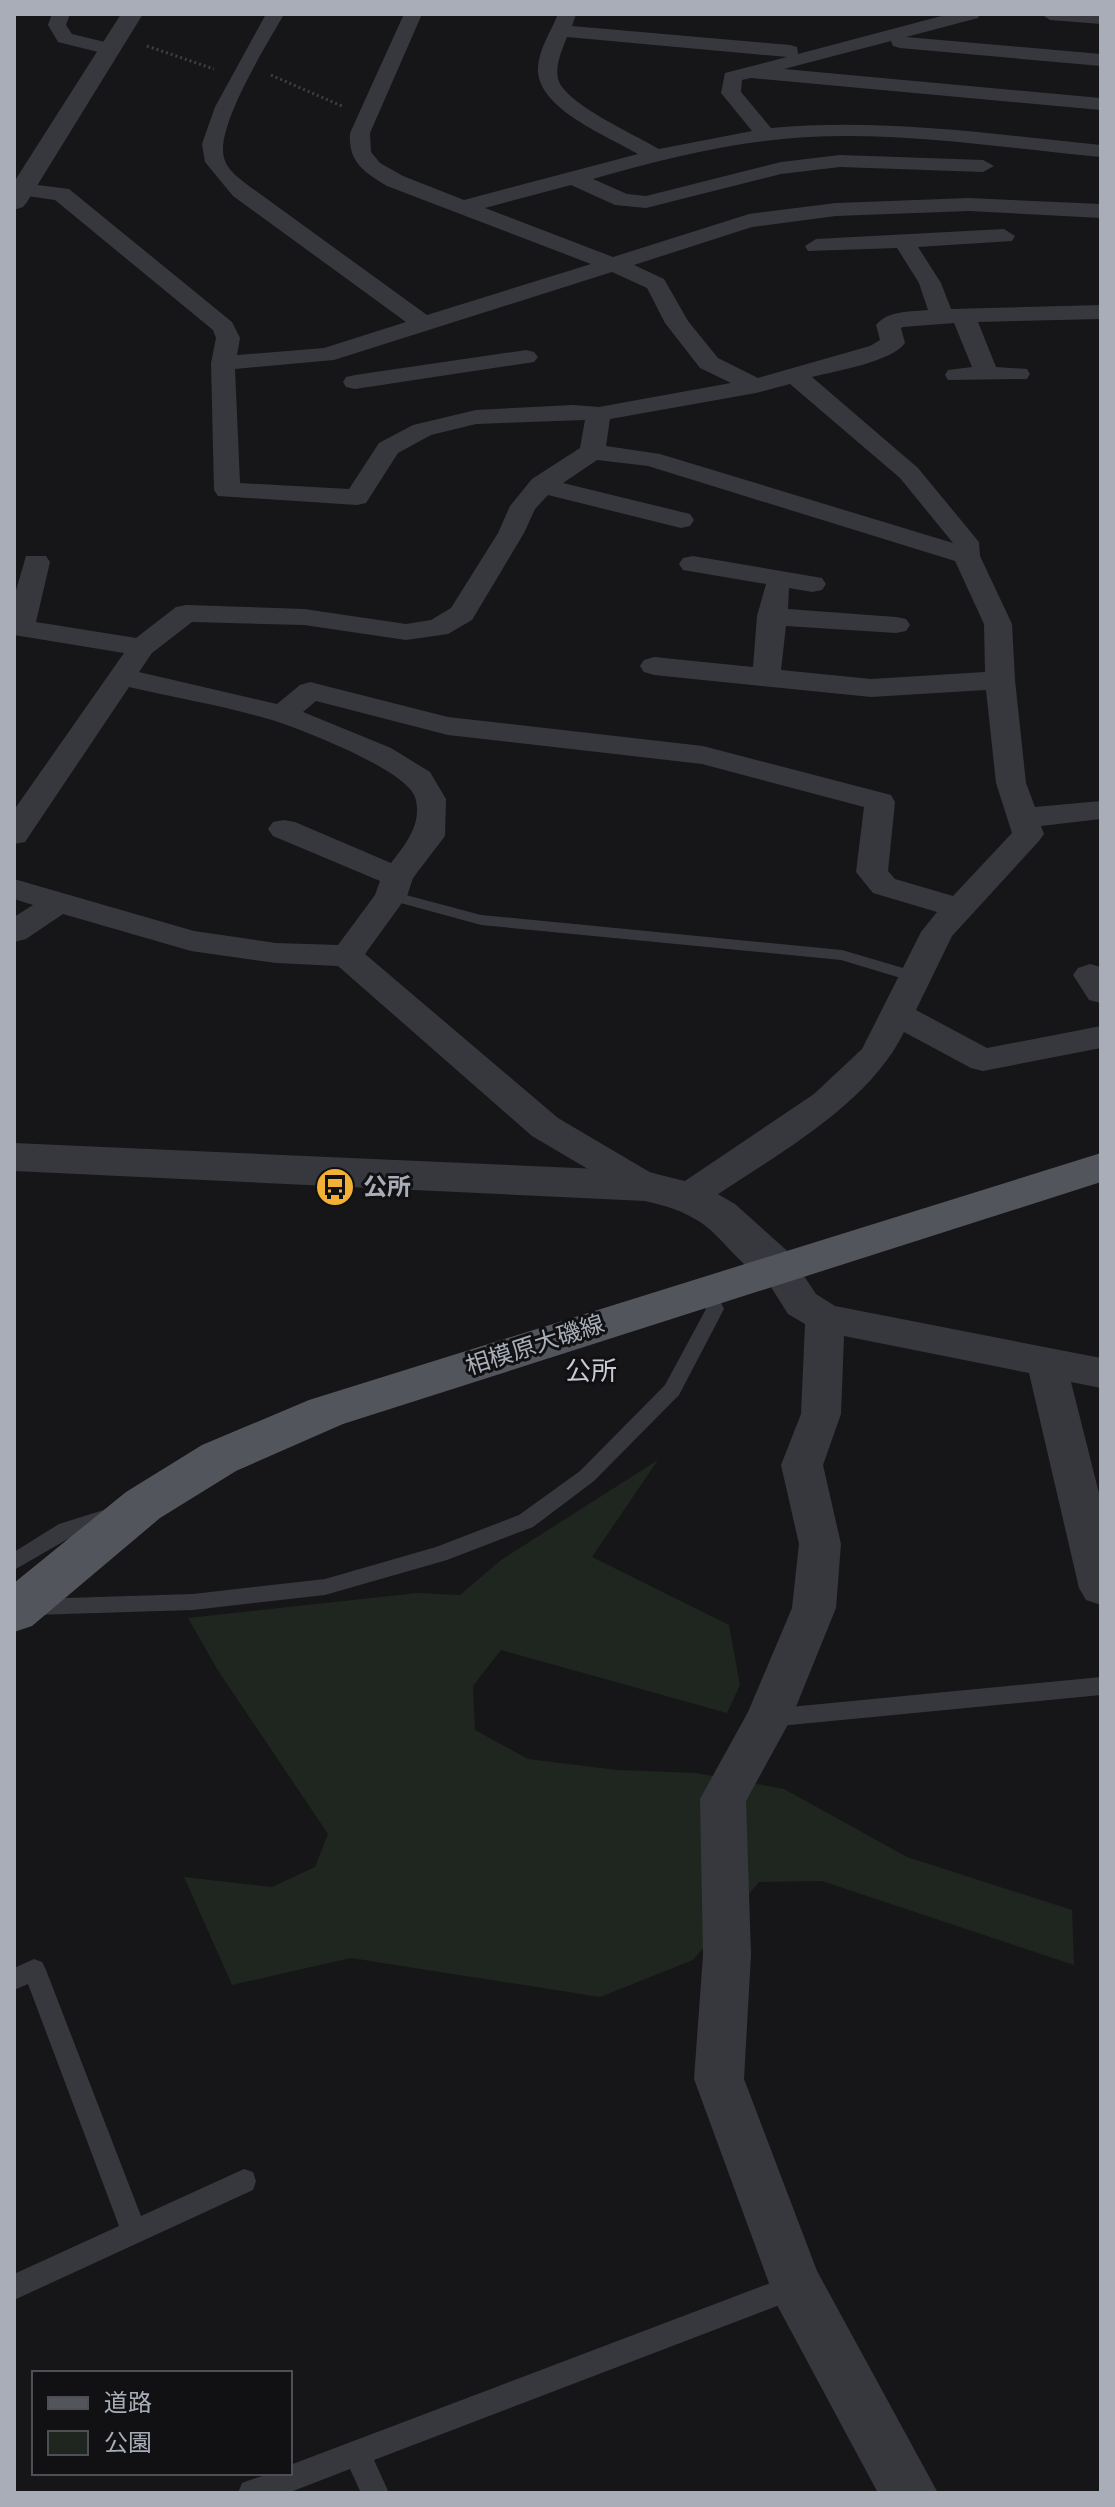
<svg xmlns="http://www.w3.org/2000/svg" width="1115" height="2507" font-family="'Archivo Narrow','Noto Sans JP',sans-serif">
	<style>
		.green { fill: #1e261f }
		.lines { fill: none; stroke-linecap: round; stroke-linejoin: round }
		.path { stroke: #3d3f44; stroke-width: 3; stroke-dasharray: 2 3; stroke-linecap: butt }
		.service { fill: #37383d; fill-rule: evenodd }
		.minor { fill: #37383d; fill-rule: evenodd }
		.tertiary { fill: #37383d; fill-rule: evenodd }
		.primary { fill: #53555c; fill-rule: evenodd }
		.labels { text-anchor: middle; stroke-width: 6; stroke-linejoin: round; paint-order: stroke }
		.poi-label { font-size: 24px; font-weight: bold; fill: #a8adb8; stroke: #111113; text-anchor: start }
		.street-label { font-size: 24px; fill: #a8adb8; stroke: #111113 }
		.neighbourhood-label { font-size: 26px; fill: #c9ccd4; stroke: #111113 }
	</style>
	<rect width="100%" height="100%" fill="#161618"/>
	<!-- green -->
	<path class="green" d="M658 1460 592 1557 729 1625 740 1685 727 1713 501 1650 473 1686 475 1730 528 1759 617 1770 696 1773 784 1789 907 1857 1072 1910 1074 1965 822 1881 759 1882 693 1960 600 1997 351 1958 232 1985 184 1877 272 1887 315 1867 328 1834 217 1669 188 1618 417 1593 460 1595 501 1560Z"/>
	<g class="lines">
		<!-- path -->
		<path class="path" d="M147 46 214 69
			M271 75 342 106"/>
		<!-- service -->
		<path class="service" d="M391 891 481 915 842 950 920 973 922 977 914 982 841 960 481 925 386 899V893Z
			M707 1283 713 1285 724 1309 679 1395 594 1481 533 1527 447 1560 325 1595 193 1610 33 1615 26 1613 23 1607 26 1601 33 1599 193 1594 325 1579 436 1547 519 1515 580 1471 665 1385 706 1309 698 1290Z
			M110 1508 117 1510 120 1516 117 1522 73 1536 14 1570V1552L59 1524Z
			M1101 1677V1695L769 1727 761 1724 758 1718 761 1712 769 1709Z
			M34 1959 42 1962 46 1970 141 2216 244 2169 253 2172 256 2181 253 2190 14 2300V2274L119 2226 28 1984 14 1990V1968Z
			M794 2274 803 2278 807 2287 803 2296 374 2460 389 2493H361L350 2469 288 2493H238L242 2483C259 2476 272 2473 290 2473V2465Z"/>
		<!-- minor -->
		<path class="minor" d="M52 14H70L66 25 72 34 117 45 120 49 110 55 58 42 48 25Z
			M266 14H284C268 43 215 126 224 158 227 170 240 179 249 186L427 315 591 264 387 186C364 172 348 162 350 133L404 14H422L370 133 371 152 380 163 403 176 464 200 638 154C608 136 535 108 538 67 539 49 551 31 558 14H576L572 26 790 45 797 47 798 54 949 14H980L978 18 906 37 1101 54V66L900 48 893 46 891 41 784 69 1101 98V110L751 78 742 80 741 92 771 128C882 118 991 134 1101 145V157C1004 148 906 132 808 137 735 141 663 159 593 179L627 194 646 196 781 162 840 155 983 160 994 166 983 172 840 167 781 174 646 208 615 205 571 185 485 208 613 257 749 214 836 203 969 198 1101 204V218L969 211 836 216 752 227 634 265 664 279 688 321 718 358 758 378 870 346 880 340 876 325C888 310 911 312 928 310L919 283 897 248 808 251 805 246 816 239 1004 229 1015 236 1012 241 918 247 941 283 951 309 1101 305V319L978 322 996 367 1027 369 1030 374 1027 379 948 380 945 375 948 370 972 367 954 323 903 327 901 328 905 343C891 362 836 371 812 377L918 468 979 542 980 556 1012 624 1015 680 1026 783 1035 807 1101 801V819L1041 826 1044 834 1039 841 952 936 916 1010 987 1048 1101 1026V1048L983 1071 971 1068 904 1032C867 1108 770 1158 702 1205L689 1209 676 1205 670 1196 676 1187 814 1094 862 1049 921 932 937 912 873 893 856 872 864 807 702 764 448 735 316 701 303 712 391 748 430 772 446 799 445 836 413 878 407 896 365 954 558 1118 658 1177 663 1186 658 1195 645 1199 632 1195 532 1136 338 966 276 963 191 951 63 914 26 939 14 942V917L33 905 14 899V879L194 931 276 943 338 945 375 895 380 881 273 836 268 829 273 822 284 820 295 822 391 863C406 844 423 823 415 797 406 770 301 729 272 720 225 706 176 698 129 687L25 842 14 844V810L124 653 14 635V597L26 556H46L50 562 36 622 136 638 176 607 186 605 304 609 406 624 431 620 451 608 498 533 510 506 532 479 580 448 585 420 476 424 431 435 398 453 366 503 357 505 218 496 214 490 211 363 216 338 213 330 55 200 14 194V185L22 183 69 189 232 322 240 338 237 355 324 348 406 322 233 196 205 162 202 144 215 107ZM567 37 787 57 725 73 721 93 752 131 659 149C636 135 565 104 558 79 555 65 562 50 567 37ZM612 272 647 288 665 323 700 368 731 383 599 407 573 405 476 410 413 425 379 443 349 489 240 483 235 369 334 360ZM790 384 900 478 953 543 660 454 606 446 610 419 756 393ZM597 460 648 466 955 561 984 624 985 672 871 679 781 670 786 626 896 633 906 631 910 625 906 619 896 617 788 609 789 588 812 592 822 590 826 584 822 578 693 556 683 558 679 564 683 570 766 584 757 616 753 667 654 657 644 660 640 666 644 672 654 675 871 697 986 690 996 783 1012 833 953 896 895 879 888 871 895 802 891 795 703 746 448 717 310 682 300 685 277 704 139 672 152 653 192 622 304 625 406 640 448 634 472 620 524 533 535 509 548 495 681 528 690 526 694 520 690 514 563 483Z
			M1041 14H1101V24L1050 20Z
			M526 350 534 352 538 357 534 362 355 389 346 387 343 382 346 377 355 375Z
			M1090 964 1101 967V1003L1089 1000 1073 975 1078 968Z
			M778 1254 792 1258 816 1294 835 1306 1101 1358V1388L1071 1382 1101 1501V1605L1086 1600 1079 1588 1029 1373 844 1336 841 1414 823 1465 841 1544 836 1608 791 1719 746 1801 751 1955 744 2079 817 2271 938 2493H878L777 2305 694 2079 703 1955 700 1799 748 1712 792 1608 799 1544 781 1465 801 1414 805 1324 788 1314 759 1268 764 1258Z"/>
		<!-- tertiary -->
		<path class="tertiary" d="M121 14H143L27 202 23 207 14 210V182Z
			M14 1143 645 1171 704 1186 735 1204 794 1257 800 1268 794 1279C753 1291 732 1245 703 1224 684 1211 667 1206 645 1201L14 1171Z"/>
		<!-- primary -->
		<path class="primary" d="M1101 1153V1182L343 1424 236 1471 160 1518 32 1626 14 1632V1583L126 1492 202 1445 309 1400Z"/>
	</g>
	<!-- icons -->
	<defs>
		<symbol id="bus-disc" viewBox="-11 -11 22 22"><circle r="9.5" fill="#f2b134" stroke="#111113"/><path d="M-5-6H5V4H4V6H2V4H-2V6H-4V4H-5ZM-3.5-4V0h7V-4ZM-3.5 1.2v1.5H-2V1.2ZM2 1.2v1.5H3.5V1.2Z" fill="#111"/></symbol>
	</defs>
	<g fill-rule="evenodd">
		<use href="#bus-disc" x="313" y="1165" width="44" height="44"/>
	</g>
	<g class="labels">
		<!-- poi labels -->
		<g class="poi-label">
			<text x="363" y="1195">公所</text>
		</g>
		<!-- street labels -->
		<g class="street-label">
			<text transform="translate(535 1345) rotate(-18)" y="8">相模原大磯線</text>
		</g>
		<!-- neighbourhood labels -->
		<g class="neighbourhood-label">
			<text x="591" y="1380">公所</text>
		</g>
	</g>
	<!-- border -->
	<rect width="1115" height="2507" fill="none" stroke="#a8adb8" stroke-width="32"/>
	<!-- legend -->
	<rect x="32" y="2371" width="260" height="104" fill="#111113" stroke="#4d4f55" stroke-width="2"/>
	<rect x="48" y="2397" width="40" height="12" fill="#53555c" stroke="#4d4f55" stroke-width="2"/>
	<text x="104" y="2411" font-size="24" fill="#a8adb8">道路</text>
	<rect x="48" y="2431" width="40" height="24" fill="#1e261f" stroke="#4d4f55" stroke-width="2"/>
	<text x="104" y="2451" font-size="24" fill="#a8adb8">公園</text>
</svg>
